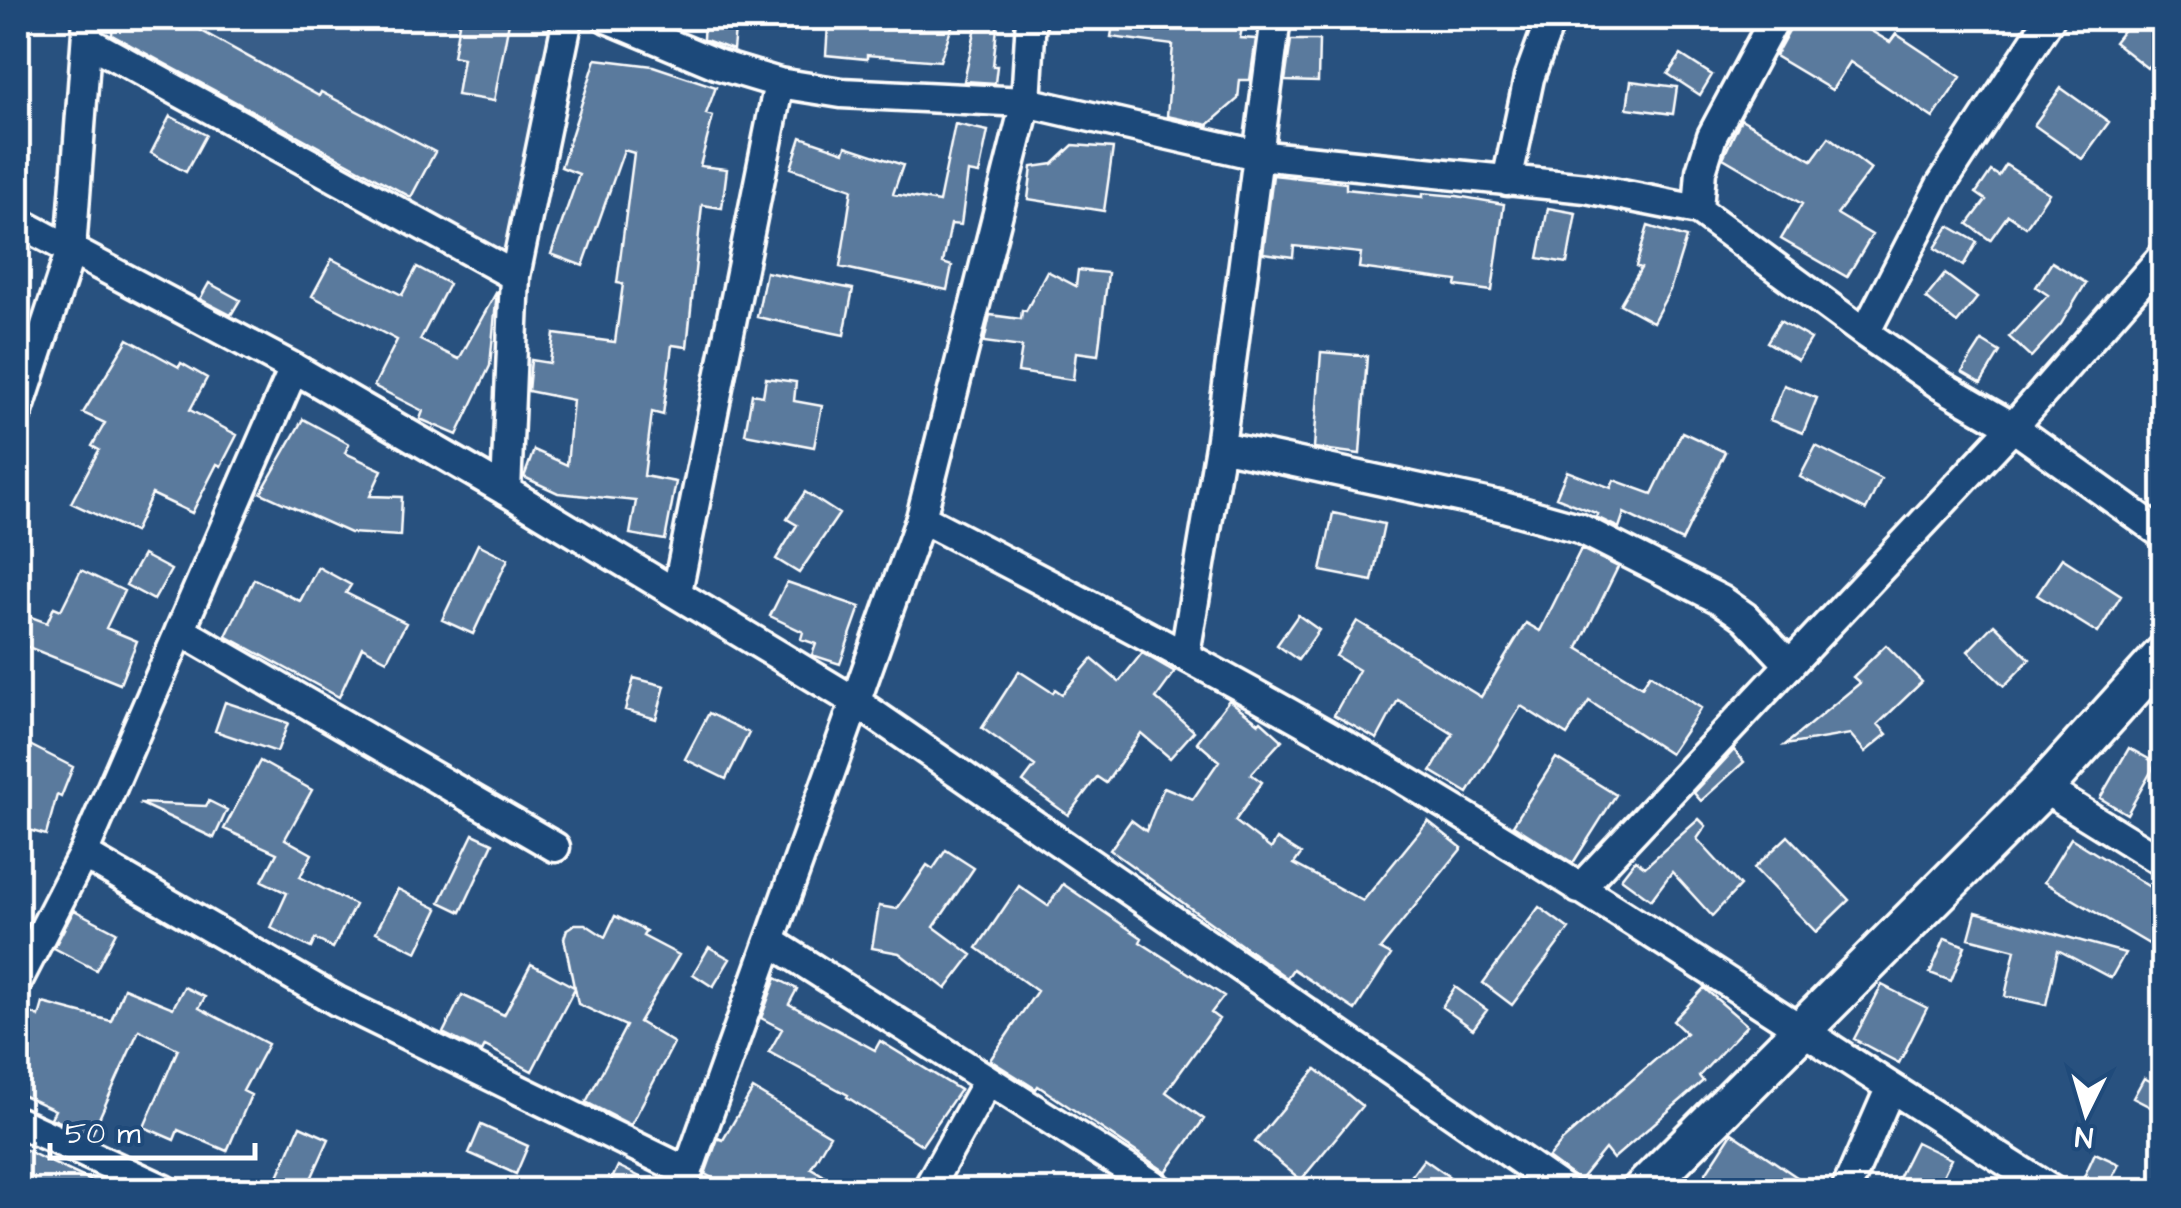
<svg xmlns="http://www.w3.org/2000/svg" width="2181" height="1208" font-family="'Architects Daughter',sans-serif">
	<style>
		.built { fill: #375d88 }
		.building { fill: #5a7a9d; stroke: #fff; stroke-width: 2.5 }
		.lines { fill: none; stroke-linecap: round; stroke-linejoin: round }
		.street-casing { stroke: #fff; stroke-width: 35 }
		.secondary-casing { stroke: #fff; stroke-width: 45 }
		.street { stroke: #1f4a7a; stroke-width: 28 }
		.secondary { stroke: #1f4a7a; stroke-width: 38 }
	</style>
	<rect width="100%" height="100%" fill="#28517f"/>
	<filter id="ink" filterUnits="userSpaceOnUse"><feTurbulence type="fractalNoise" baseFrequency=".01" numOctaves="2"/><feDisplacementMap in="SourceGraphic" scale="20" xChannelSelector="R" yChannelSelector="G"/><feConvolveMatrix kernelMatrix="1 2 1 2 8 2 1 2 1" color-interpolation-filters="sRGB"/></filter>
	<g filter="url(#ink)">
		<!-- built -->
		<path class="built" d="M105 18H540L552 25 507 255 104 46Z"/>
		<!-- building -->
		<path class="building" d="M159 18H178L319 96 321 92 435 152 411 197 112 35 113 21 156 24Z
			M460 18 509 22 494 101 457 95 463 58 453 56Z
			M704 18H736L733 50 703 39Z
			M884 18H955L940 61 867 55V59L826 55 828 25 884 24Z
			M978 18H998L993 66H997L995 83 964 81Z
			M1114 18H1244L1240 38 1256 39 1250 80H1240L1238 99 1208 125 1167 116 1173 45 1111 37Z
			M1796 18H1849L1890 42 1896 34 1961 77 1933 118 1850 62 1832 90 1775 56Z
			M2133 18H2164V47L2147 68 2114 42Z
			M1291 40H1319L1318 82 1285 81Z
			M1681 55 1712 75 1700 95 1668 74Z
			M596 59 653 66 716 87 706 114 713 116 700 166 727 169 722 208 702 205 687 347 672 345 663 415 652 412 644 476 676 482 665 540 630 534 636 501 558 493 524 477 534 450 567 465 573 400 528 391 531 360 550 363 554 334 615 342 623 284 617 283 634 153 624 150 583 266 551 254 579 174 561 167Z
			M1631 81 1677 87 1673 114 1627 108Z
			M2061 88 2109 122 2082 159 2034 125Z
			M170 116 206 135 186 172 151 153Z
			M1741 119 1812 160 1829 137 1871 169 1837 214 1872 235 1847 277 1781 239 1802 204 1723 158Z
			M955 124 988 131 979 174 968 172 961 225 951 224 943 263 952 266 947 290 840 267 852 189 791 168 801 137 844 152 846 146 903 165 893 194 939 202Z
			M1073 145 1113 148 1104 211 1028 199 1032 167 1053 164Z
			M2006 165 2049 193 2026 227 2008 215 1990 240 1968 224 1986 200 1976 193 1991 171 1999 176Z
			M1273 175 1346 183V189L1423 197V193L1457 196 1504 204 1492 291 1456 286 1457 281 1359 268 1361 253 1294 246 1293 257 1263 253Z
			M1548 208 1576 213 1567 263 1538 258Z
			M1648 226 1686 238 1670 290 1653 322 1620 304 1641 268 1636 266Z
			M1949 226 1977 242 1963 266 1935 248Z
			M332 259 402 295 417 267 449 284 420 340 459 359 497 291 490 366 457 435 420 419 423 411 374 386 397 340 312 296Z
			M2052 262 2086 283 2061 324 2031 357 2009 337 2048 295 2036 287Z
			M1078 270 1108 273 1098 355 1076 352 1073 380 1018 372 1022 347 984 342 990 315 1021 319 1022 310 1026 311 1047 271 1076 286Z
			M766 272 853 289 844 335 757 317Z
			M1945 274 1977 298 1957 323 1926 298Z
			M209 283 240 300 231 315 200 299Z
			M1780 321 1811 339 1798 360 1767 342Z
			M128 339 179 367 181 363 207 378 190 410 237 435 221 466 217 464 192 513 152 494 134 532 71 503 99 450 92 446 105 423 83 413Z
			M1982 341 2000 352 1981 383 1962 372Z
			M1321 352 1367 356 1360 454 1314 448Z
			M766 378 796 382 794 401 822 406 814 447 745 434 752 394 763 396Z
			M1784 385 1817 398 1803 433 1770 420Z
			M303 419 349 444 345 453 382 470 370 496 402 497 400 536 350 533 261 493Z
			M1682 432 1725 452 1682 541 1624 513 1619 528 1596 517 1598 514 1556 497 1567 471 1611 488 1614 480 1652 494Z
			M1816 446 1881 479 1866 510 1800 477Z
			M805 492 839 514 799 573 776 559 797 525 787 519Z
			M1333 513 1384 524 1372 581 1321 571Z
			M478 544 508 559 473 634 442 620Z
			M1581 549 1618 567 1578 648 1642 687 1650 674 1701 708 1670 754 1589 701 1567 735 1521 706 1468 793 1431 771 1453 734 1398 700 1377 739 1334 715 1359 670 1336 656 1357 621 1481 697 1526 623 1540 631Z
			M143 555 171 570 154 600 126 585Z
			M2062 558 2121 596 2098 633 2037 595Z
			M318 567 351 585 346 593 406 623 387 660 362 647 339 697 226 636 254 579 300 601Z
			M81 570 124 591 106 628 137 641 120 684 18 643V612L47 623 54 607 61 610Z
			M787 582 860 607 840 664 812 655 816 644 801 639 803 632 770 616Z
			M1298 615 1319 630 1298 660 1277 645Z
			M1994 624 2030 659 2004 686 1968 651Z
			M1886 645 1922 682 1878 724 1887 734 1865 752 1850 734 1785 745 1860 683 1853 677Z
			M1142 653 1175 672 1156 698 1194 731 1170 758 1141 733 1106 783 1097 777 1068 815 1023 782 1035 766 982 728 1019 671 1053 693 1055 689 1062 694 1092 659 1119 682Z
			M634 678 665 686 656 719 625 710Z
			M1229 700 1259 723 1261 721 1282 740 1251 774 1262 782 1235 821 1271 849 1277 839 1301 854 1294 864 1363 901 1428 821 1462 848 1380 949 1391 955 1355 1010 1293 969 1287 978 1110 850 1131 820 1146 831 1164 787 1193 799 1219 761 1197 742Z
			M225 702 288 723 277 752 215 731Z
			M709 713 749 733 726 779 685 759Z
			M18 739 73 767 61 797 57 795 46 835 18 827Z
			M2129 748 2156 763 2127 814 2100 798Z
			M1734 750 1744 762 1701 801 1694 793Z
			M1556 758 1616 795 1573 863 1513 825Z
			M260 761 312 790 285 839 312 854 300 877 355 905 333 948 315 939 311 948 271 928 287 893 262 881 277 853 224 829Z
			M209 801 227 810 214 838 139 803 206 806Z
			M1699 819 1706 826 1697 839 1740 886 1712 916 1672 872 1651 900 1621 878 1635 860 1645 867Z
			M473 834 493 843 461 912 440 902Z
			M1788 836 1849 900 1816 932 1754 868Z
			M2071 838 2164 896V919L2149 944 2044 882Z
			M946 850 974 868 934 927 972 955 946 989 899 953 872 948 879 906 897 909 927 865 933 869Z
			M1063 884 1142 938 1140 942 1224 996 1211 1013 1219 1019 1166 1092 1204 1119 1166 1172 1038 1086 1036 1089 990 1060 1037 991 977 948 1019 886 1048 906Z
			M398 889 438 909 417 952 376 932Z
			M1539 907 1569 929 1512 1005 1483 983Z
			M74 910 116 932 96 970 54 948Z
			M1976 912 2038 929 2125 953 2111 978 2058 950 2046 1005 2005 996 2015 950 1969 938Z
			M615 916 646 931 643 936 679 955 639 1022 674 1043 631 1125 586 1102 626 1026 578 1004 575 988 532 1071 485 1046 482 1052 443 1033 462 995 504 1015 531 964 574 987 564 938 567 929 575 924H585L605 937Z
			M1945 938 1965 946 1951 981 1930 973Z
			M709 947 730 959 713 987 693 974Z
			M776 978 797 989 789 1004 875 1050 880 1041 960 1090 922 1145 847 1097 848 1095 769 1052 782 1029 761 1018Z
			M1882 985 1927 1008 1899 1063 1854 1039Z
			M184 987 205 997 199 1008 268 1044 243 1091 251 1095 227 1151 178 1130 174 1140 144 1127 178 1049 139 1030 91 1136 51 1118 55 1110 18 1093V1006L39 1017 43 1003 111 1021 124 988 173 1008Z
			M1455 987 1487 1010 1473 1029 1442 1007Z
			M1704 988 1747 1025 1699 1076 1703 1081 1613 1159 1605 1149 1579 1181 1548 1158 1562 1141 1686 1033 1673 1021Z
			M1316 1069 1362 1106 1301 1180 1255 1142Z
			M2144 1078 2164 1088V1114L2133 1098Z
			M753 1089 830 1135 811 1168 848 1190H734L705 1174 718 1138 723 1140Z
			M481 1125 528 1146 516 1174 469 1153Z
			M300 1126 329 1139 306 1190H272Z
			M1732 1133 1816 1190H1695Z
			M1916 1142 1951 1159 1936 1190H1892Z
			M18 1146 44 1159 111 1190H18Z
			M2095 1153 2119 1164 2107 1188 2084 1177Z
			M1424 1159 1468 1190H1401Z
			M618 1166 664 1189V1190H607Z"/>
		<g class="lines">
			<defs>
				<path id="street" d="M607 18 719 65 779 83 841 93 1026 102 1257 155 1586 188 1698 210 1865 333 1942 386 2013 427 2164 535
					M87 41 515 276
					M1507 181 1529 78 1551 18
					M1698 210 1701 171 1712 136 1775 18
					M18 222 294 368 506 491 856 702 1564 1190
					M1865 333 1941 185 2050 18
					M18 411 71 250 88 18
					M1220 446 1500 506 1579 528 1721 600 1745 617 1790 665
					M506 491 515 276 568 18
					M921 518C1080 600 1239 682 1393 773 1616 906 1832 1051 2051 1190
					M677 592 779 83
					M180 630 555 847
					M1185 654 1220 446 1276 18
					M2043 788 2164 863
					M83 854 337 1001 688 1172
					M1579 889 2013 427 2164 255
					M770 941 1161 1190
					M18 980 83 854 294 368
					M18 1122 165 1190
					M681 1190 921 518 1026 102 1031 18
					M927 1190 988 1080
					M1846 1190 1890 1089"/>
				<path id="secondary" d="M1642 1190 2043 788 2164 654"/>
			</defs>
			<!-- street casing -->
			<use href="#street" class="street-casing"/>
			<!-- secondary casing -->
			<use href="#secondary" class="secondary-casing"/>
			<!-- street -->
			<use href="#street" class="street"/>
			<!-- secondary -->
			<use href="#secondary" class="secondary"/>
		</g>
	</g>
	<!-- margin -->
	<rect width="2181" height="1208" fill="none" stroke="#1f4a7a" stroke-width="60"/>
	<rect x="30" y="30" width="2121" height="1148" fill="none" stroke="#fff" stroke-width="4" filter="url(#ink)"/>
	<!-- north arrow -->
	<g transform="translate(2086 1113) rotate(185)" stroke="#1f4a7a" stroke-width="8" paint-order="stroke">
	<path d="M0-8L18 38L0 25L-18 38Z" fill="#ffffff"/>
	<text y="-15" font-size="28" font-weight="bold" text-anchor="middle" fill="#ffffff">N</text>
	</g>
	<!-- scale -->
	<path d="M50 1143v15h205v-15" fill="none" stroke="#ffffff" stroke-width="5"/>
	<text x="65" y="1143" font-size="30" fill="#ffffff" stroke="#1f4a7a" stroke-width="8" paint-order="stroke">50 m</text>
</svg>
